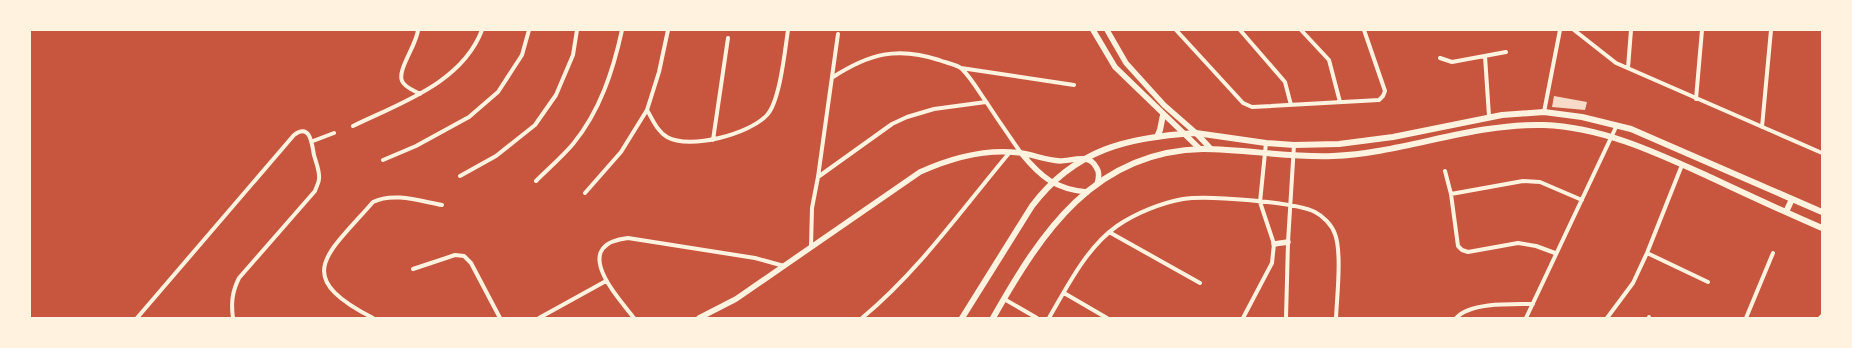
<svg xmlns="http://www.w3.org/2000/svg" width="1852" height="348" font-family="Barlow,sans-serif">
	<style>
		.building { fill: #f7dbc8 }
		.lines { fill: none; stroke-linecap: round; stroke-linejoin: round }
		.minor { stroke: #fff3e0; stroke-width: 4 }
		.tertiary { stroke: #fff3e0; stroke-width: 5.5 }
		.secondary { stroke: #fff3e0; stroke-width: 6 }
	</style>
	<rect width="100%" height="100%" fill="#c8553d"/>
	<!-- building -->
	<path class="building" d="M1554 96 1587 102 1585 110 1552 107Z"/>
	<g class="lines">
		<!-- minor -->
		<path class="minor" d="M418 30C417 44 397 70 402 81 405 88 414 90 420 94
			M1176 30 1243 103 1252 107 1379 100 1383 96 1385 91 1364 30
			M1240 30 1285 82 1291 105
			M1301 30 1329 60 1340 102
			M1574 30 1616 63 1822 153
			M1485 56 1489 116
			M1440 58 1452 62 1506 52
			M961 68 1074 85
			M1628 68 1631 30
			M833 77C869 54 897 46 939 60 946 63 957 64 962 69 972 79 979 92 987 103 998 120 1010 137 1021 153
			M1696 99 1702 30
			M647 110C653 120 657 131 667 137 690 150 750 134 767 115 780 101 785 50 788 30
			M1544 112 1560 30
			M353 126C400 103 462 83 482 30
			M1762 127 1771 30
			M713 140 728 38
			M313 141 334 133
			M383 160 416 146 469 117 498 92 522 55 529 30
			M1445 171 1451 194 1458 246 1462 250 1468 252 1518 243 1536 246 1555 253
			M460 176 496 156 535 125 556 95 573 55 577 30
			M818 177 892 124 907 117 934 109 986 102
			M536 181C548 169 562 157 573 144 600 111 613 71 622 30
			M585 193 621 152 647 110 659 72 668 30
			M1451 194 1523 181 1540 182 1582 200
			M1109 232 1200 283
			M811 246 812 208 818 177 838 34
			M1647 253 1708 282
			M413 269 455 255 464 256 471 263 500 318
			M1064 293 1107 318
			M1004 299 1037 318
			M1649 317V318
			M137 318 294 135C311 122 312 146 314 155 316 163 320 171 319 179 319 183 316 187 315 191L239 278C232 292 231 303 233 318
			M373 318C291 276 327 255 373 202 393 192 420 201 442 205
			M539 318 606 281
			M634 318C617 296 569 245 628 238L755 258 784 266
			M862 318C918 272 963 208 1010 152
			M1049 318C1067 287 1086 248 1117 226 1136 213 1161 203 1183 199 1207 195 1294 202 1315 212 1323 216 1332 225 1335 234 1342 253 1337 296 1336 318
			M1243 318 1272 263 1274 244 1260 202 1266 143
			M1286 318 1288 242 1294 145
			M1456 318C1471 302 1512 304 1533 304
			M1526 318 1617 125
			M1607 318 1633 283 1647 253 1682 165
			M1746 318 1773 253
			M1820 318 1822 316"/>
		<!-- tertiary -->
		<path class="tertiary" d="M1093 30 1115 67 1200 149
			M1107 30 1126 63 1164 105 1196 133 1211 149
			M1022 154C1041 177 1055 189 1087 192
			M1274 244 1288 242
			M699 318 736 299 920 172C951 158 986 148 1021 153 1034 155 1046 160 1060 161 1072 161 1089 153 1096 167 1100 172 1099 178 1097 184"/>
		<!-- secondary -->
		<path class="secondary" d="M1157 137 1160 130 1163 115
			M1786 212 1792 199
			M962 318 1032 206C1075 149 1128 137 1196 133L1266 143 1294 145 1339 144 1393 137 1502 115 1544 112 1582 117 1631 129 1822 212
			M993 318C1041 233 1094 151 1203 149 1246 149 1289 158 1333 156 1404 153 1472 123 1544 125 1603 127 1659 154 1712 178 1748 195 1785 212 1822 228"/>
	</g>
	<!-- border -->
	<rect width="1852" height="348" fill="none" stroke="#fff3e0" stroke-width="62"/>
</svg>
